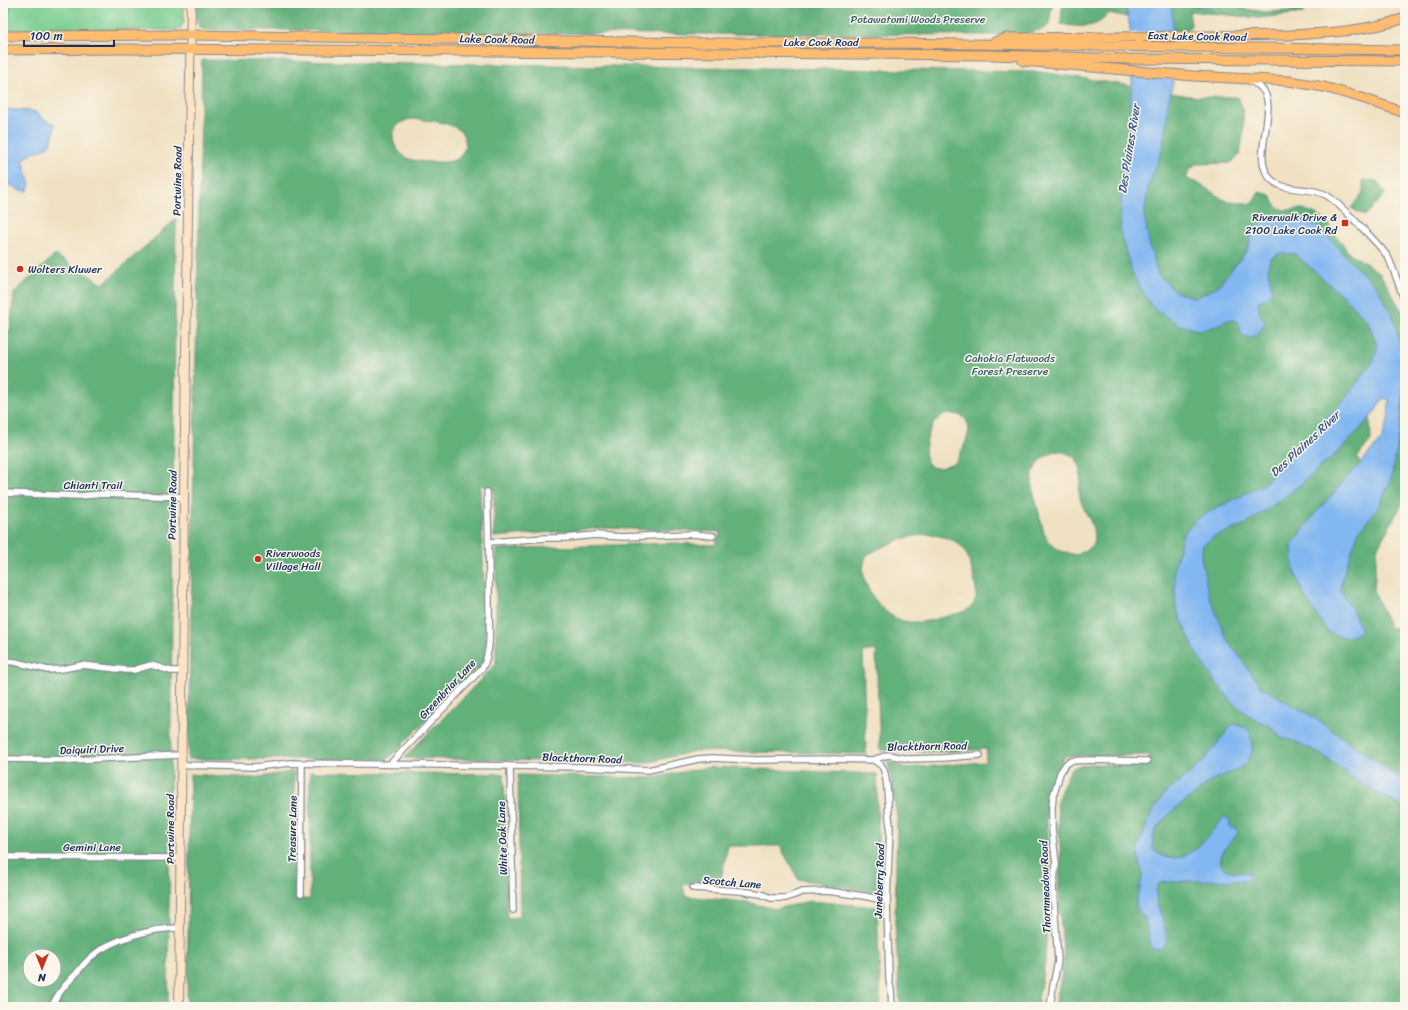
<svg xmlns="http://www.w3.org/2000/svg" width="1408" height="1010" font-family="Sriracha,sans-serif">
	<style>
		.green { fill: #78cc8f; stroke: #4a7e76 }
		.forest { fill: #62b07a; stroke: #3e706c; fill-rule: evenodd }
		.water { fill: #83b7f1; stroke: #4f73a8 }
		.pier { fill: #f0e1c3 }
		.lines { fill: none; stroke-linecap: round; stroke-linejoin: round }
		.street-casing { stroke: #868890; stroke-width: 8 }
		.secondary-casing { stroke: #868890; stroke-width: 10 }
		.primary-casing { stroke: #868890; stroke-width: 11 }
		.street { stroke: #fff; stroke-width: 5.5 }
		.secondary { stroke: #fee4c5; stroke-width: 8 }
		.primary { stroke: #fdbc6f; stroke-width: 9 }
		.poi-dot { fill: #c8321e; stroke: #fbf7ec; stroke-width: 1.5 }
		.labels { text-anchor: middle; stroke-width: 3; stroke-linejoin: round; paint-order: stroke }
		.park-label { font-size: 11px; fill: #375e6d; stroke: #fbf7ec }
		.street-label { font-size: 11px; fill: #1b2f5e; stroke: #fbf7ec }
		.poi-label { font-size: 11px; fill: #1b2f5e; stroke: #fbf7ec; text-anchor: start }
		.water-label { font-size: 12px; font-style: italic; fill: #3a588a; stroke: #fbf7ec }
	</style>
	<rect width="100%" height="100%" fill="#fbf7ec"/>
	<filter id="ink" filterUnits="userSpaceOnUse"><feTurbulence type="fractalNoise" baseFrequency=".025" numOctaves="2"/><feDisplacementMap in="SourceGraphic" scale="8" xChannelSelector="R" yChannelSelector="G"/><feConvolveMatrix kernelMatrix="1 2 1 2 8 2 1 2 1" color-interpolation-filters="sRGB"/></filter>
	<filter id="wash" filterUnits="userSpaceOnUse"><feTurbulence type="fractalNoise" baseFrequency=".012" numOctaves="4" result="noise"/><feDisplacementMap in="SourceGraphic" scale="16" xChannelSelector="R" yChannelSelector="G"/><feGaussianBlur stdDeviation="0.9" result="paint"/><feColorMatrix in="noise" values="0 0 0 0 0 0 0 0 0 0 0 0 0 0 0 0 0 1.4 0 .05"/><feComposite in="paint" operator="in"/></filter>
	<g filter="url(#wash)">
		<rect width="100%" height="100%" fill="#f0e1c3"/>
		<!-- green -->
		<path class="green" d="M3 3H184V22L180 29 176 30H3Z"/>
		<!-- forest -->
		<path class="forest" d="M3 3H12L10 7 8 30H3Z
			M197 3H1053L1051 11 1050 24 1043 29 1022 35 404 33 298 30H203C194 24 197 13 197 3Z
			M1064 3H1125L1127 17 1109 13C1096 30 1080 27 1061 24L1062 9Z
			M1171 5 1229 7 1266 12 1303 10 1304 13 1258 18 1189 11 1191 25 1186 33H1173Z
			M202 60 1041 72 1132 86 1129 130 1123 162 1132 273 1207 329 1231 319 1238 322 1259 312 1258 302 1266 298 1272 291 1268 269 1270 259 1279 253 1295 254 1343 296 1367 320 1378 346 1373 362 1344 400 1264 484 1200 517 1183 534 1174 569 1176 607 1197 655 1254 719 1269 725 1279 733 1278 737C1314 744 1335 765 1364 785 1377 794 1392 800 1405 808V1007H1055L1064 962 1058 891 1061 861 1057 800 1071 768 1089 764 1150 766V755L1065 756 1045 793 1050 862 1045 963 1038 998 1039 1007H900L895 922 897 817 888 761 907 768 985 762 987 749 938 752 880 750 876 650 863 652 866 754 694 751 646 763 404 758 496 664V549L673 543 715 545 721 532 601 528 494 537V488L480 485 487 659 388 759H188ZM409 119C421 119 449 122 458 129 464 134 465 139 466 146 463 151 461 158 455 160 447 164 417 162 409 159 397 154 388 138 396 127 399 123 405 121 409 119ZM955 414C959 415 964 417 966 420 974 433 961 450 956 462 950 464 941 469 935 468 916 464 929 423 940 417 944 414 951 414 955 414ZM1055 451C1065 452 1074 454 1079 464 1084 474 1077 487 1080 498 1085 517 1097 523 1093 545L1085 551 1076 555 1060 551 1048 541 1044 533 1032 486 1033 472 1042 458ZM927 534C952 538 964 540 971 567 973 578 980 592 974 603 970 611 959 613 951 615 936 619 918 625 903 621 880 615 852 576 868 554L900 539ZM1233 724 1253 741 1252 750 1249 758 1243 766 1213 780 1171 812 1163 821 1156 830 1152 841 1153 850C1185 874 1205 838 1224 817L1230 819C1231 828 1229 836 1227 845 1224 852 1215 865 1227 870 1233 873 1242 872 1249 873L1245 881 1217 880 1164 882 1158 884C1152 900 1160 914 1165 929L1139 912 1136 904 1143 874 1163 795 1201 764Z
			M1171 93 1196 97H1238C1247 113 1243 137 1240 155L1231 163 1197 164 1190 170 1186 178 1201 185 1224 200 1252 204 1259 192 1271 195 1276 207 1285 210 1303 209 1316 214 1328 223 1348 252 1380 273 1405 317V499L1377 549 1374 591 1390 628H1405V642H1394L1405 653V782L1310 715 1261 687 1226 638 1208 594 1201 557 1203 545 1213 537 1244 525 1289 494 1339 451 1370 418 1371 440 1357 458 1361 463 1313 516 1292 546 1294 571 1306 598 1354 613 1340 590 1345 569 1359 531 1378 508 1391 479 1400 431 1403 392 1376 286 1351 262 1254 229 1247 250 1218 286 1196 298 1176 292 1158 275 1150 248 1144 215 1148 188 1163 147 1168 104Z
			M1363 180 1377 181 1385 194 1365 216 1351 208 1363 193Z
			M176 219 168 1007H3V331H10L14 293 55 255 103 284ZM30 956H54V980H30Z
			M708 767 877 774 879 893 798 879 780 846H728L721 879 683 884 685 896 747 902 775 909 810 901 877 907 881 1007H187L190 774 254 778 294 771 295 899H310V772L504 774 507 918 520 917 518 775 651 778Z"/>
		<!-- water -->
		<path class="water" d="M1125 3H1228L1229 7 1171 5 1173 22V83L1168 104 1163 147 1148 188 1144 215 1150 248 1158 275 1176 292 1196 298 1218 286 1247 251 1254 229 1268 218 1286 215 1317 225 1351 262 1376 286 1393 316 1403 357V392L1400 431 1391 479 1378 508 1359 531 1345 569 1340 590 1354 613 1361 631 1352 636 1340 637 1328 632 1306 598 1294 571 1292 546 1313 516 1382 439 1388 421 1389 400 1385 398 1381 401 1376 410 1370 418 1339 451 1289 494 1244 525 1213 537 1203 545 1201 557 1208 593 1226 638 1261 687 1310 715 1405 782V808C1392 800 1377 794 1364 785 1335 765 1314 744 1278 737L1279 733 1269 725 1254 719 1233 703 1214 680 1197 655 1176 607 1174 569 1183 534 1200 517 1264 484 1344 400 1373 362 1378 346 1367 320 1343 296 1295 254 1279 253 1270 259 1268 269 1272 291 1266 298 1258 302 1259 312 1265 323 1258 334 1250 338 1242 335 1238 322 1231 319 1207 329 1197 330 1180 325 1153 308 1132 273 1120 231 1123 162 1129 130 1132 81 1130 28Z
			M3 109 33 111 40 115 41 118 55 124C54 129 54 135 52 140 48 152 30 151 23 160L30 182 28 191 19 190 3 181Z
			M1233 724 1247 728C1254 740 1255 757 1242 766 1234 772 1223 775 1214 779 1208 782 1202 788 1197 792 1183 803 1166 814 1156 829 1152 836 1153 843 1153 850 1184 875 1205 838 1224 817L1230 819V828L1237 829 1238 833C1231 840 1210 862 1227 870 1233 873 1242 872 1249 873L1250 877 1245 881 1217 880 1164 882 1158 884C1152 900 1161 913 1165 928 1166 933 1166 939 1166 944L1159 949H1152L1145 918 1139 912 1136 904 1143 874 1139 860 1138 847 1151 815 1163 795 1201 764Z"/>
		<!-- pier -->
		<path class="pier" d="M1129 33H1175V80L1130 74Z"/>
	</g>
	<g filter="url(#ink)">
		<g class="lines">
			<defs>
				<path id="street" d="M1250 81C1253 83 1258 84 1260 87 1280 103 1254 149 1266 172 1278 196 1306 184 1326 195 1336 200 1384 249 1389 259 1395 273 1400 288 1405 302
					M3 493 80 496 102 494 183 497
					M489 542 546 538H567L595 535 622 537 693 534 713 536
					M3 661 15 662 48 670 62 669 82 665 126 670H134L151 665 171 671H182
					M3 759 71 760 181 755
					M873 760C877 762 881 764 883 768 889 780 887 809 890 825L887 901 889 980 891 990 892 1007
					M390 764 483 667C492 649 489 625 489 606 489 568 489 530 487 492
					M181 765 255 767 290 763 584 767 648 770 698 759 712 758 755 760 832 759 873 760 888 755 910 759 943 758 980 755
					M510 766 513 910
					M3 857 181 858
					M693 888 740 891 761 894 771 898H786L802 892 827 891 864 896 887 901
					M301 894 302 764
					M52 1007C56 995 66 984 75 975 80 969 85 962 91 957 112 938 153 928 180 928
					M1050 1007 1053 986 1058 961 1053 888 1056 864 1052 830V807L1053 797 1060 773 1066 764 1071 761 1086 760 1147 761"/>
				<path id="secondary" d="M179 1007C183 672 184 338 191 3"/>
				<path id="primary" d="M3 36 190 35 701 43H888L1405 50
					M995 42 1007 38 1289 35C1328 33 1368 31 1405 18
					M3 50 126 49 484 51 990 55 1127 59 1405 61
					M1023 61 1193 76 1289 81 1324 87 1362 98 1405 113"/>
			</defs>
			<!-- street casing -->
			<use href="#street" class="street-casing"/>
			<!-- secondary casing -->
			<use href="#secondary" class="secondary-casing"/>
			<!-- primary casing -->
			<use href="#primary" class="primary-casing"/>
			<!-- street -->
			<use href="#street" class="street"/>
			<!-- secondary -->
			<use href="#secondary" class="secondary"/>
			<!-- primary -->
			<use href="#primary" class="primary"/>
		</g>
	</g>
	<!-- markers -->
	<g class="poi-dot">
		<rect x="1341" y="219" width="8" height="8" rx="2"/>
		<circle cx="20" cy="269" r="4"/>
		<circle cx="258" cy="559" r="4"/>
	</g>
	<g class="labels">
		<!-- park labels -->
		<g class="park-label">
			<text x="918" y="23">Potawatomi Woods Preserve</text>
			<text x="1010" y="362">Cahokia Flatwoods<tspan x="1010" dy="13">Forest Preserve</tspan></text>
		</g>
		<!-- street labels -->
		<g class="street-label">
			<text transform="translate(1197 36) rotate(1)" y="4">East Lake Cook Road</text>
			<text transform="translate(497 39) rotate(1)" y="4">Lake Cook Road</text>
			<text x="821" y="46">Lake Cook Road</text>
			<text transform="translate(177 181) rotate(-89)" y="4">Portwine Road</text>
			<text x="93" y="489">Chianti Trail</text>
			<text transform="translate(172 505) rotate(-89)" y="4">Portwine Road</text>
			<text transform="translate(447 689) rotate(-47)" y="4">Greenbriar Lane</text>
			<text transform="translate(927 746) rotate(-1)" y="4">Blackthorn Road</text>
			<text transform="translate(92 749) rotate(-2)" y="4">Daiquiri Drive</text>
			<text transform="translate(582 758) rotate(2)" y="4">Blackthorn Road</text>
			<text transform="translate(170 829) rotate(-90)" y="4">Portwine Road</text>
			<text transform="translate(292 829) rotate(-89)" y="4">Treasure Lane</text>
			<text transform="translate(502 838) rotate(-92)" y="4">White Oak Lane</text>
			<text x="92" y="851">Gemini Lane</text>
			<text transform="translate(879 881) rotate(-88)" y="4">Juneberry Road</text>
			<text transform="translate(732 882) rotate(5)" y="4">Scotch Lane</text>
			<text transform="translate(1045 887) rotate(-92)" y="4">Thornmeadow Road</text>
		</g>
		<!-- poi labels -->
		<g class="poi-label">
			<text x="1337" y="221" text-anchor="end">Riverwalk Drive &amp;<tspan x="1337" dy="13">2100 Lake Cook Rd</tspan></text>
			<text x="28" y="273">Wolters Kluwer</text>
			<text x="266" y="557">Riverwoods<tspan x="266" dy="13">Village Hall</tspan></text>
		</g>
		<!-- water labels -->
		<g class="water-label">
			<text transform="translate(1129 149) rotate(-81)" y="4">Des Plaines River</text>
			<text transform="translate(1305 444) rotate(-43)" y="4">Des Plaines River</text>
		</g>
	</g>
	<!-- margin -->
	<rect width="1408" height="1010" fill="none" stroke="#fbf7ec" stroke-width="16"/>
	<!-- north arrow -->
	<g transform="translate(42 968) rotate(180)"><circle r="19" fill="#fbf7ec" stroke="#a1a7b3"/>
	<path d="M0-3L7 15L0 10L-7 15Z" fill="#c8321e"/>
	<text y="-6" font-size="11" font-weight="bold" text-anchor="middle" fill="#1b2f5e">N</text>
	</g>
	<!-- scale -->
	<path d="M24 40v6h90v-6" fill="none" stroke="#1b2f5e" stroke-width="2"/>
	<text x="30" y="40" font-size="12" fill="#1b2f5e" stroke="#fbf7ec" stroke-width="3" paint-order="stroke">100 m</text>
</svg>
